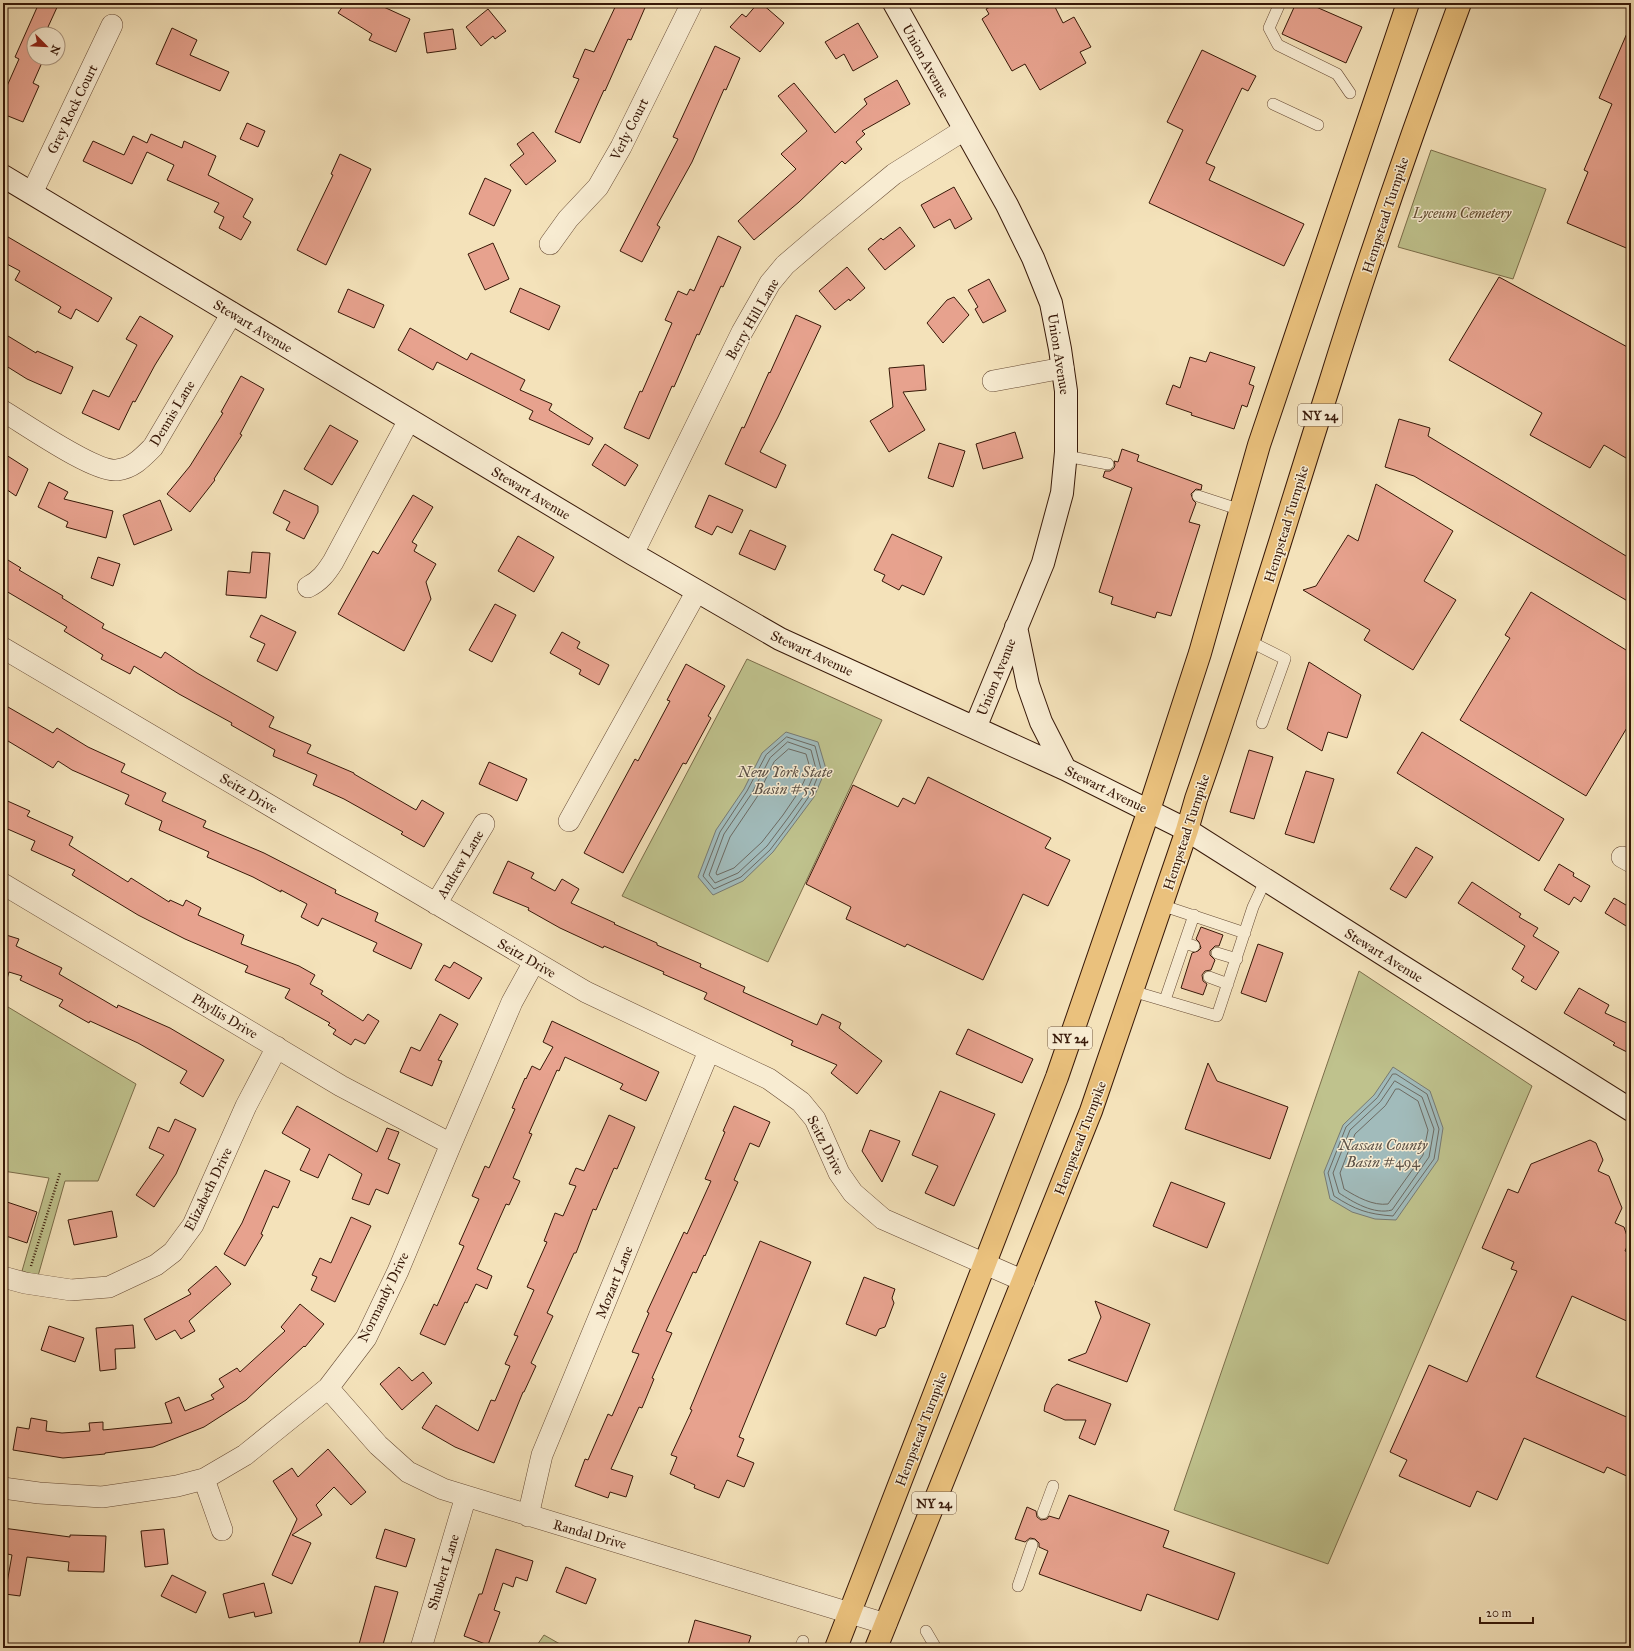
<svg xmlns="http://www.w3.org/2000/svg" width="1634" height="1651" font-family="'IM FELL Great Primer',serif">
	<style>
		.green { fill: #bfc28d; stroke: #7b6d4a }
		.water { fill: #a1bbbb; stroke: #777a73 }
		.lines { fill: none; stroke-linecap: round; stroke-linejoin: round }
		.shore { stroke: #6c6a62; stroke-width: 1 }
		.building { fill: #e7a28e; stroke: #371808 }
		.lane-casing { stroke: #664a34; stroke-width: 12 }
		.street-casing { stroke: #664a34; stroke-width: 22 }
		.secondary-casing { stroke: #371808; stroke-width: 24 }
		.primary-casing { stroke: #371808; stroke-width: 24 }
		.path { stroke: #371808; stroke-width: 2.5; stroke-dasharray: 1 2; stroke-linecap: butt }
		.lane { stroke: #f8ecd2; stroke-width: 11 }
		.street { stroke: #f8ecd2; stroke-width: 21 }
		.secondary { stroke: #f8ecd2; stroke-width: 22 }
		.primary { stroke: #eac17d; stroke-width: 22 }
		.labels { text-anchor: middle; stroke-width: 3; stroke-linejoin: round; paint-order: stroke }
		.shield { fill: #f8ecd2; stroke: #715845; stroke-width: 1 }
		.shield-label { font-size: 13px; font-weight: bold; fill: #371808 }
		.street-label { font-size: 14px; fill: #371808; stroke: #f8ecd2 }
		.park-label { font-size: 14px; font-style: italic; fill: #604b30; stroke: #f8ecd2 }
		.water-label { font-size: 15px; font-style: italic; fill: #5c5147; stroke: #f8ecd2 }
	</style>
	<rect width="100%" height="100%" fill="#f4e2ba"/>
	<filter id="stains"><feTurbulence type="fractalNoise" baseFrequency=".005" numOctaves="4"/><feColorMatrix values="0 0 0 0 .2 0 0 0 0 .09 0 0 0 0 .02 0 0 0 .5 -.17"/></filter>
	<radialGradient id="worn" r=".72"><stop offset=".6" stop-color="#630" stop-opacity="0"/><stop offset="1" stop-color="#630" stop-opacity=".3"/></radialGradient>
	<!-- green -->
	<path class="green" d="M1431 150 1546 189 1513 279 1398 247Z
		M747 659 882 720 768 962 622 896Z
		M1359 971 1532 1086 1328 1564 1174 1510Z
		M3 1004 136 1084 98 1181H65L38 1276 22 1271 49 1178 3 1171Z
		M544 1635 567 1648H535Z"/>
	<!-- water -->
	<path class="water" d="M786 732 818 742 826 769 814 797 773 852 743 881 713 895 698 877 716 830 744 789 762 753Z
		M1393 1067 1430 1091 1443 1128 1438 1160 1396 1220 1375 1219 1352 1212 1330 1199 1324 1172 1343 1125 1374 1095Z"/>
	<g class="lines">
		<!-- shore -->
		<path class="shore" d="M787 737 815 746 821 769 810 795 792 821 770 850 741 877 714 889 703 876 720 832 747 791 766 755Z
			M788 742 811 750 816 769 806 793 788 818 767 846 738 873 715 883 709 875 724 834 752 793 770 758Z
			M789 749 806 754 810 768 800 790 783 815 762 842 734 868 717 875 716 873 730 837 757 797 774 762Z
			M1393 1074H1396L1427 1094 1439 1129 1434 1159 1393 1216C1367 1214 1356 1210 1334 1196L1328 1173 1346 1127 1377 1098Z
			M1395 1081 1422 1097 1434 1129 1429 1157 1392 1210C1374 1215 1353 1202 1339 1193L1333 1173 1350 1130 1380 1102Z
			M1396 1089H1399L1418 1101 1428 1130 1423 1155 1388 1204C1373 1206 1357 1197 1344 1189L1340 1173 1355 1134 1385 1106Z"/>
	</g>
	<!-- building -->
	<path class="building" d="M39 3H59L48 27 56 30 55 34H34V58H44L33 83 39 86 23 122 3 114V95L19 59 15 57Z
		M345 3H375L410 19 396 52 369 40 372 34 338 13Z
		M617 3H647L631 40 628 39 605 91 604 90 580 143 555 132 579 79 573 77 585 49 594 52Z
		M758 3H761L784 23 760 52 730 27 742 14 746 17Z
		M998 3H1053L1063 23 1074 17 1091 47 1080 52 1086 63 1040 90 1025 64 1012 71 982 19 989 14 986 9Z
		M1296 3H1307L1362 27 1346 63 1282 34Z
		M488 9 506 31 495 39 493 36 481 46 466 27Z
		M858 23 878 57 853 71 844 54 836 59 825 42Z
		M1631 24V250L1567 223 1588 172 1584 170 1612 104 1599 98Z
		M172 28 197 40 190 55 229 72 220 91 156 64Z
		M453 29 456 49 427 53 424 33Z
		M715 46 740 58 726 90 724 89 692 162 657 225 660 227 642 262 620 251 678 139 673 137Z
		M1202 50 1256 76 1248 91 1242 88 1206 163 1215 167 1209 180 1304 224 1284 266 1149 203 1183 130 1167 122Z
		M897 80 910 104 862 131 865 134 856 142 862 149 845 164 842 161 799 202 754 240 738 221 796 169 781 154 807 131 778 96 794 83 835 133 867 104 864 99Z
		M247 123 265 131 258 147 240 139Z
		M533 132 556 161 526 185 510 165 524 154 517 144Z
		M151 134 182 148 184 141 216 156 208 175 253 199 243 217 251 222 241 240 219 228 224 217 214 212 219 203 167 180 174 165 147 152 132 184 83 161 93 141 124 155 133 136 147 143Z
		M340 154 371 169 326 265 297 250 333 175 331 174Z
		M485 178 511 190 494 226 469 214Z
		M954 187 972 219 955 229 950 219 934 228 921 205Z
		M900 227 915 246 885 270 868 249 881 238 883 240Z
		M3 234 112 298 98 322 76 309 71 319 58 312 61 307 15 280 20 271 3 262Z
		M718 236 741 247 723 287 721 286 699 335 697 334 674 387 672 386 649 439 624 428 640 391 642 392 672 323 665 320 678 291 687 295 690 289 694 291Z
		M493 243 509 279 485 290 468 254Z
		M847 267 865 288 850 301 849 299 835 310 819 291Z
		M1499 277 1631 349V461L1604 445 1590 468 1530 435 1542 413 1449 360Z
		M989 279 1006 311 983 323 975 309 978 307 968 290Z
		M520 288 560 306 549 330 510 312Z
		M348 289 384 305 374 328 338 312Z
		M954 297 969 315 943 343 927 323 947 300Z
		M796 315 821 326 778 417 760 452 786 465 776 488 725 464 742 427 744 428 769 372 770 373Z
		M140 316 173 336 155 365 135 402 133 401 119 430 82 413 93 390 109 397 137 345 126 339Z
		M410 328 467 360 471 353 525 380 520 390 552 404 549 410 593 438 589 445 529 419 533 411 437 362 433 370 398 350Z
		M3 333 36 353 37 351 73 367 61 394 27 379 3 364Z
		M1210 352 1255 367 1249 384 1254 386 1247 407 1242 405 1234 429 1191 415 1192 413 1166 404 1173 385 1180 388 1190 357 1206 362Z
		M924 365 926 390 903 392 925 430 889 452 870 421 893 407 889 368Z
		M241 376 264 389 240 434 242 435 214 479 215 480 190 512 167 494 190 466 223 413 221 412Z
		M1399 419 1430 428 1428 436 1631 559V603L1414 476 1385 467Z
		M330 425 358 441 332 485 304 469Z
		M1015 432 1023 458 983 469 976 444Z
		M939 443 965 451 953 487 928 478Z
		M605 444 638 465 625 486 592 465Z
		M1122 449 1139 455 1137 461 1202 485 1201 490 1196 489 1191 494 1193 500 1196 503 1189 522 1200 525 1171 616 1157 612 1155 618 1111 604 1113 597 1099 592 1132 488 1103 477 1105 471H1110L1114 468 1115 465 1114 461 1118 462Z
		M3 453 28 469 16 496 3 487Z
		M49 482 68 492 64 499 113 511 106 538 66 527 68 522 38 507Z
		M1376 484 1453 531 1424 581 1456 600 1413 670 1364 640 1370 630 1303 590 1316 586 1348 535 1358 541Z
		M284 490 318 506V512L304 539 286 530 290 522 273 513Z
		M413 495 433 507 412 542 417 545 414 551 436 564 426 582 431 599 404 651 338 614 373 551 378 554Z
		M709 495 743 510 732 533 717 526 712 535 695 527Z
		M160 500 172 530 134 545 123 515Z
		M750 530 786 546 775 570 739 554Z
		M892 534 942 557 924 595 902 585 899 590 882 581 885 575 874 570Z
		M518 536 554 557 534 592 498 571Z
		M252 552 270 553 266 598 226 595 228 571 250 573Z
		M3 557 21 568 19 570 63 596 62 598 104 624 102 628 161 658 165 652 197 673 274 717 269 727 311 745 307 753 354 773V774L416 810 422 800 444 813 424 847 401 834 403 832 344 799 313 785 317 775 273 756 275 750 231 725 232 723 179 694 134 666 130 674 101 659 103 655 64 631 67 627 6 591 3 596Z
		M98 557 120 564 113 586 91 578Z
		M1531 592 1631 653V721L1586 796 1460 720 1510 638 1505 635Z
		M495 604 516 615 492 662 469 650Z
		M261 615 296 632 277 671 257 661 265 644 250 637Z
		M562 632 580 642 577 648 609 665 599 685 579 674 581 670 550 653Z
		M1309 662 1361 695 1347 738 1328 732 1322 751 1287 729Z
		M686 664 725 686 708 716 711 718 686 764 683 763 623 873 584 853 635 759 638 761 670 701 667 700Z
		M8 707 53 733 57 728 88 747 125 764 121 772 166 793 162 801 206 821 203 827 264 853 336 890 335 893 378 913 375 921 422 944 411 969 373 951 377 943 322 918 318 926 301 917 307 904 281 890V892L253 877 207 857 209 852 159 830 162 821 125 804 129 795 72 770 58 761 53 768 3 738V717Z
		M1422 732 1564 819 1539 861 1397 773Z
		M1249 750 1273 757 1254 819 1230 812Z
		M489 762 527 779 517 801 479 784Z
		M1306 771 1334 779 1314 843 1285 834Z
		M928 777 1051 838 1045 848 1070 860 1048 906 1023 894 983 980 907 944 905 947 846 919 851 907 806 884 853 785 898 807 903 798 915 804Z
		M3 799 30 811 27 816 73 837 69 845 128 882 131 878 169 902 170 900 183 906 186 900 201 908 198 915 244 935 241 944 299 966 315 975 310 984 323 991 321 994 363 1021 368 1014 379 1021 365 1044 355 1039 351 1045 333 1034 336 1030 328 1025 330 1023 285 998 290 989 245 972 248 966 185 939 138 915 72 875 75 870 31 850 35 841 3 827Z
		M1416 847 1433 857 1406 898 1390 889Z
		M508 861 534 873 531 878 555 891 562 879 579 889 571 903 615 923 614 924 657 943V945L701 964 700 967 745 987 743 992 817 1025 822 1014 841 1023 839 1028 882 1061 857 1094 831 1073 837 1065 791 1045 793 1041 704 999 707 993 663 974 664 972 604 946 603 948 560 928 528 910 529 908 493 893Z
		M1559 864 1574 873 1573 876 1590 886 1581 902 1574 897 1569 905 1544 890Z
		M1472 882 1521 914 1519 917 1538 928 1533 936 1559 952 1536 990 1521 981 1524 977 1512 969 1525 946 1458 903Z
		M1614 898 1631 908V929L1605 913Z
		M1201 927 1223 935 1219 946H1215L1210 951V955L1215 960 1211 970 1205 971 1202 975 1203 981 1207 984 1203 995 1181 988 1192 953 1198 951 1201 948 1199 942 1196 939Z
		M3 934 19 939 16 946 62 968 59 974 117 1008 118 1005 170 1028 224 1060 203 1097 180 1083 187 1071 138 1043 90 1021 89 1023 59 1006 63 1000 20 980 22 976 9 972 7 979 3 978Z
		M1258 944 1283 953 1266 1002 1241 993Z
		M454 962 482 978 469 999 435 980 444 965 450 968Z
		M1579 988 1609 1005 1605 1013 1631 1025V1054L1613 1045 1615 1043 1564 1013Z
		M440 1014 458 1024 438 1060 442 1061 432 1086 400 1072 411 1047 420 1051Z
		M552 1021 659 1072 646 1101 620 1089 623 1084 565 1057 559 1071 557 1070 529 1133 532 1134 513 1178 520 1181 509 1205 506 1204 477 1269 492 1276 487 1289 476 1284 467 1303 465 1302 445 1345 420 1334 434 1304 437 1306 464 1246 459 1244 479 1199 472 1196 485 1166 489 1168 515 1109 512 1108 525 1078 526 1079 532 1066 540 1070 553 1047 543 1042Z
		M968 1029 1033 1059 1022 1083 956 1054Z
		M1208 1063 1217 1081 1288 1107 1270 1159 1185 1129Z
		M940 1091 995 1114 954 1206 925 1193 938 1166 912 1155Z
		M297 1106 377 1152 387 1128 399 1132 388 1159 400 1164 388 1194 376 1189 369 1205 352 1199 362 1174 329 1154 318 1178 300 1170 310 1149 282 1133Z
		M734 1106 770 1122 759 1147 750 1143 734 1180 738 1182 705 1256 704 1255 696 1273 693 1272 666 1331 672 1333 652 1378 654 1379 642 1408 639 1407 611 1469 633 1476 626 1497 610 1492 608 1498 575 1486 585 1459 588 1460 608 1414 612 1416 639 1354 632 1352 649 1313 647 1312 684 1232 687 1234 711 1181 705 1179 725 1132 723 1131Z
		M609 1115 635 1127 617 1169 614 1168 596 1210 593 1209 576 1253H574L547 1313 553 1316 531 1363 536 1366 524 1392H523L494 1463 455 1447 422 1428 436 1405 478 1431 491 1400 495 1401 510 1366 505 1364 518 1336 514 1335 534 1290 527 1287 547 1242 544 1241 555 1213 563 1216 576 1186 569 1184 576 1168 584 1171Z
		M175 1119 196 1129 176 1174 154 1207 136 1195 164 1155 149 1148 158 1127 169 1132Z
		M870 1130 900 1141 882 1182 862 1151Z
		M1590 1140 1596 1143 1603 1160 1598 1171 1609 1176 1622 1208 1615 1223 1624 1227 1629 1242 1625 1251 1631 1253V1323L1572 1296 1536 1377 1631 1419V1478L1607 1467 1604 1473 1524 1438 1497 1500 1477 1491 1470 1507 1399 1476 1407 1460 1390 1452 1429 1365 1467 1382 1517 1271 1511 1269 1514 1262 1482 1248 1508 1189 1518 1193 1531 1164Z
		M265 1170 290 1181 278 1208 273 1206 261 1234 263 1235 245 1266 224 1254 242 1223Z
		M1171 1182 1225 1203 1207 1248 1153 1226Z
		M7 1202 37 1212 27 1243 3 1235V1214Z
		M112 1211 117 1237 74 1245 68 1220Z
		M351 1217 371 1226 335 1302 311 1290 317 1277 312 1275 320 1258 331 1263Z
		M760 1241 811 1262 739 1437 744 1439 737 1456 754 1463 744 1487 727 1480 719 1498 694 1488 695 1485 670 1474 677 1457 671 1455 692 1410 690 1409Z
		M216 1266 231 1284 189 1321 195 1331 181 1339 175 1330 156 1340 144 1319 191 1294 188 1290Z
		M864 1277 895 1289 892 1298 894 1303 885 1327 879 1329 876 1336 846 1324Z
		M1095 1301 1150 1324 1127 1382 1068 1360 1086 1353 1101 1317Z
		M300 1304 324 1324 305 1347 304 1346 246 1400 204 1427 153 1447 105 1453V1454L63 1458 13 1450 17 1427 29 1429 31 1418 47 1421 46 1431 62 1433 90 1431 89 1423 103 1422V1430L172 1423 165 1403 179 1397 185 1411 214 1399 211 1395 224 1387 219 1379 237 1368 240 1372 285 1331 281 1327Z
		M133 1325 135 1348 115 1349 116 1369 100 1371 96 1328Z
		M49 1326 84 1338 75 1362 41 1350Z
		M399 1367 412 1381 423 1372 432 1383 402 1410 380 1384Z
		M1057 1384 1111 1404 1095 1445 1079 1438 1086 1420H1065L1044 1411 1045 1405 1052 1388Z
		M328 1449 366 1492 351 1505 334 1487 316 1505 322 1515 292 1535 311 1543 292 1584 272 1575 297 1519 273 1481 292 1468 298 1477Z
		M1069 1495 1169 1531 1163 1547 1235 1573 1218 1620 1147 1594 1141 1611 1039 1574 1048 1551 1039 1547V1543L1035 1539 1030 1538 1025 1542 1015 1539 1027 1507 1036 1511 1037 1517 1041 1520 1047 1519 1049 1516 1059 1519Z
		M3 1528 70 1537V1535L106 1536 104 1572 68 1571 69 1562 27 1557 20 1596 5 1594 12 1555 3 1553Z
		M164 1529 168 1564 145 1567 141 1531Z
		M385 1529 415 1539 406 1567 376 1558Z
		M496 1549 533 1561 527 1581 516 1577 513 1587 503 1583 494 1610 500 1612 488 1645 464 1636 479 1594H482Z
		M566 1567 596 1579 586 1604 556 1592Z
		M172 1575 206 1592 196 1613 161 1596Z
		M264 1583 272 1613 255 1617 254 1612 229 1618 223 1594Z
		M375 1586 398 1592 382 1648H358Z
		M695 1620 751 1636 747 1648H687Z"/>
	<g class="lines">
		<defs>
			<path id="lane" d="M1280 3 1269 28 1278 45 1337 74 1350 93
				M1273 104 1318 125
				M1066 456 1108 464
				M1198 496 1241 510
				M1249 641 1285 659 1262 723
				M1161 905 1245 933
				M1185 943 1194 946
				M1217 953 1237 959
				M1209 977 1228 984
				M1132 991 1217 1016 1253 907 1266 879
				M1165 1000 1194 915
				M1043 1513 1053 1486
				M1018 1586 1032 1545
				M926 1631 936 1648
				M800 1648 803 1641"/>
			<path id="street" d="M32 193 112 25
				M550 244 568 219 598 187 621 147 692 3
				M993 381 1063 368
				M3 411C25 424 95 473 117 470 133 468 142 458 153 447L232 313
				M633 554 742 332 770 283 785 265 820 235 894 174 964 130
				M308 587C320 581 326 573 333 562L409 420
				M3 648 586 992 769 1079 801 1102 815 1119 839 1173 853 1193 883 1219 1024 1281
				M569 821 697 591
				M1622 857 1631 862
				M3 884 341 1086 451 1144
				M436 904 484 824
				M3 1277 25 1283 71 1290 109 1287 156 1265 173 1252 193 1225 246 1106 277 1047
				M328 1388 378 1445 408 1472 443 1489 886 1624
				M204 1479 222 1530
				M3 1488 39 1493 102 1497 177 1486 204 1479 245 1455 328 1388 366 1338 398 1271 451 1144 512 1002 534 962
				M528 1516 542 1455 709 1051
				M421 1648 466 1496"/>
			<path id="secondary" d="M894 3 1007 205 1033 258 1051 303 1060 349 1066 391V452L1062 493 1043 563 975 728
				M3 176 633 554 780 639 1065 769 1187 830 1397 963 1631 1110
				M1016 627 1028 685 1041 722 1065 769"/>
			<path id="primary" d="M836 1648 1057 1077 1149 810 1200 653 1259 445 1408 3
				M876 1648 1091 1111 1187 830 1196 799C1244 663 1285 524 1329 386 1369 257 1413 130 1460 3"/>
		</defs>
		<!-- lane casing -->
		<use href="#lane" class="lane-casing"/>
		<!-- street casing -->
		<use href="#street" class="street-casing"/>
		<!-- secondary casing -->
		<use href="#secondary" class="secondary-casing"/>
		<!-- primary casing -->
		<use href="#primary" class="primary-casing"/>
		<!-- path -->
		<path class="path" d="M31 1266 60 1173"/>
		<!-- lane -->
		<use href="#lane" class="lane"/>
		<!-- street -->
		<use href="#street" class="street"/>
		<!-- secondary -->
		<use href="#secondary" class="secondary"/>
		<!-- primary -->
		<use href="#primary" class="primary"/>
	</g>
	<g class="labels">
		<!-- shield labels -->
		<g class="shield">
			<rect x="1298" y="404" width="44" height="22" rx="3"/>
			<rect x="1048" y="1027" width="44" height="22" rx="3"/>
			<rect x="912" y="1492" width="44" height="22" rx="3"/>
		</g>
		<g class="shield-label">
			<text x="1320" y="420">NY 24</text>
			<text x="1070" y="1043">NY 24</text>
			<text x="934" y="1508">NY 24</text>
		</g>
		<!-- street labels -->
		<g class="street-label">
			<text transform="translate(926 61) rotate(61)" y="5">Union Avenue</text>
			<text transform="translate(72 109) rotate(-64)" y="5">Grey Rock Court</text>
			<text transform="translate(629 129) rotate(-63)" y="5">Verly Court</text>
			<text transform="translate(1385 215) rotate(-72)" y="5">Hempstead Turnpike</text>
			<text transform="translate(752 319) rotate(-60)" y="5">Berry Hill Lane</text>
			<text transform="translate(253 326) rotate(31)" y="5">Stewart Avenue</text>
			<text transform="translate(1059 354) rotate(81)" y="5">Union Avenue</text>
			<text transform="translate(172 413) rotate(-59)" y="5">Dennis Lane</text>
			<text transform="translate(531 493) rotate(31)" y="5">Stewart Avenue</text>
			<text transform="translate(1286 524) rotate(-73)" y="5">Hempstead Turnpike</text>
			<text transform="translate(812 653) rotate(25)" y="5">Stewart Avenue</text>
			<text transform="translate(996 677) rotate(-68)" y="5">Union Avenue</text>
			<text transform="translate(1106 789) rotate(26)" y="5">Stewart Avenue</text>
			<text transform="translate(249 793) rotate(31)" y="5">Seitz Drive</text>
			<text transform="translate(1186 832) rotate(-72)" y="5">Hempstead Turnpike</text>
			<text transform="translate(460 864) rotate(-59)" y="5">Andrew Lane</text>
			<text transform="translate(1384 955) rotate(32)" y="5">Stewart Avenue</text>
			<text transform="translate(527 958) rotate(30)" y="5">Seitz Drive</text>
			<text transform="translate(225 1016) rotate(31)" y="5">Phyllis Drive</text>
			<text transform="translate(1080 1138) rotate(-69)" y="5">Hempstead Turnpike</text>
			<text transform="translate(826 1145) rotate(63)" y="5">Seitz Drive</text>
			<text transform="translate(208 1189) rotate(-64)" y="5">Elizabeth Drive</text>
			<text transform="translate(614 1282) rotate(-68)" y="5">Mozart Lane</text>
			<text transform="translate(383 1297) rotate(-64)" y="5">Normandy Drive</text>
			<text transform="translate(921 1429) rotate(-69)" y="5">Hempstead Turnpike</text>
			<text transform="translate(590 1534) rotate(16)" y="5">Randal Drive</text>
			<text transform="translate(443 1572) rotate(-73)" y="5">Shubert Lane</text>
		</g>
		<!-- park labels -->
		<g class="park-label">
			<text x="1462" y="218">Lyceum Cemetery</text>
		</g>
		<!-- water labels -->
		<g class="water-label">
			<text x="785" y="777">New York State<tspan x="785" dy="17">Basin #55</tspan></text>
			<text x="1383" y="1150">Nassau County<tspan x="1383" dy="17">Basin #494</tspan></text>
		</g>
	</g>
	<!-- margin -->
	<rect width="1634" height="1651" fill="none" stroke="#f4e2ba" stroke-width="16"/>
	<rect x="4" y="4" width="1626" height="1643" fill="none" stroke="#371808" stroke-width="2"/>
	<rect x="8" y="8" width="1618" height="1635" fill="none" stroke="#371808"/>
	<!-- north arrow -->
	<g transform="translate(46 46) rotate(114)"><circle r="19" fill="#f8ecd2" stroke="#ab9781"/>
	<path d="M0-3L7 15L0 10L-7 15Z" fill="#8f2418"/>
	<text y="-6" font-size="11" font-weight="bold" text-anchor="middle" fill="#371808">N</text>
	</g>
	<!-- scale -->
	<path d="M1480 1617v6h53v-6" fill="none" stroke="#371808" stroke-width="2"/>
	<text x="1486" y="1617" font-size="12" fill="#371808" stroke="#f8ecd2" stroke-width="3" paint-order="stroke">20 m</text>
	<rect width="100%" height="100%" filter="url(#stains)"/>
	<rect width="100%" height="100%" fill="url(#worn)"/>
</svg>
